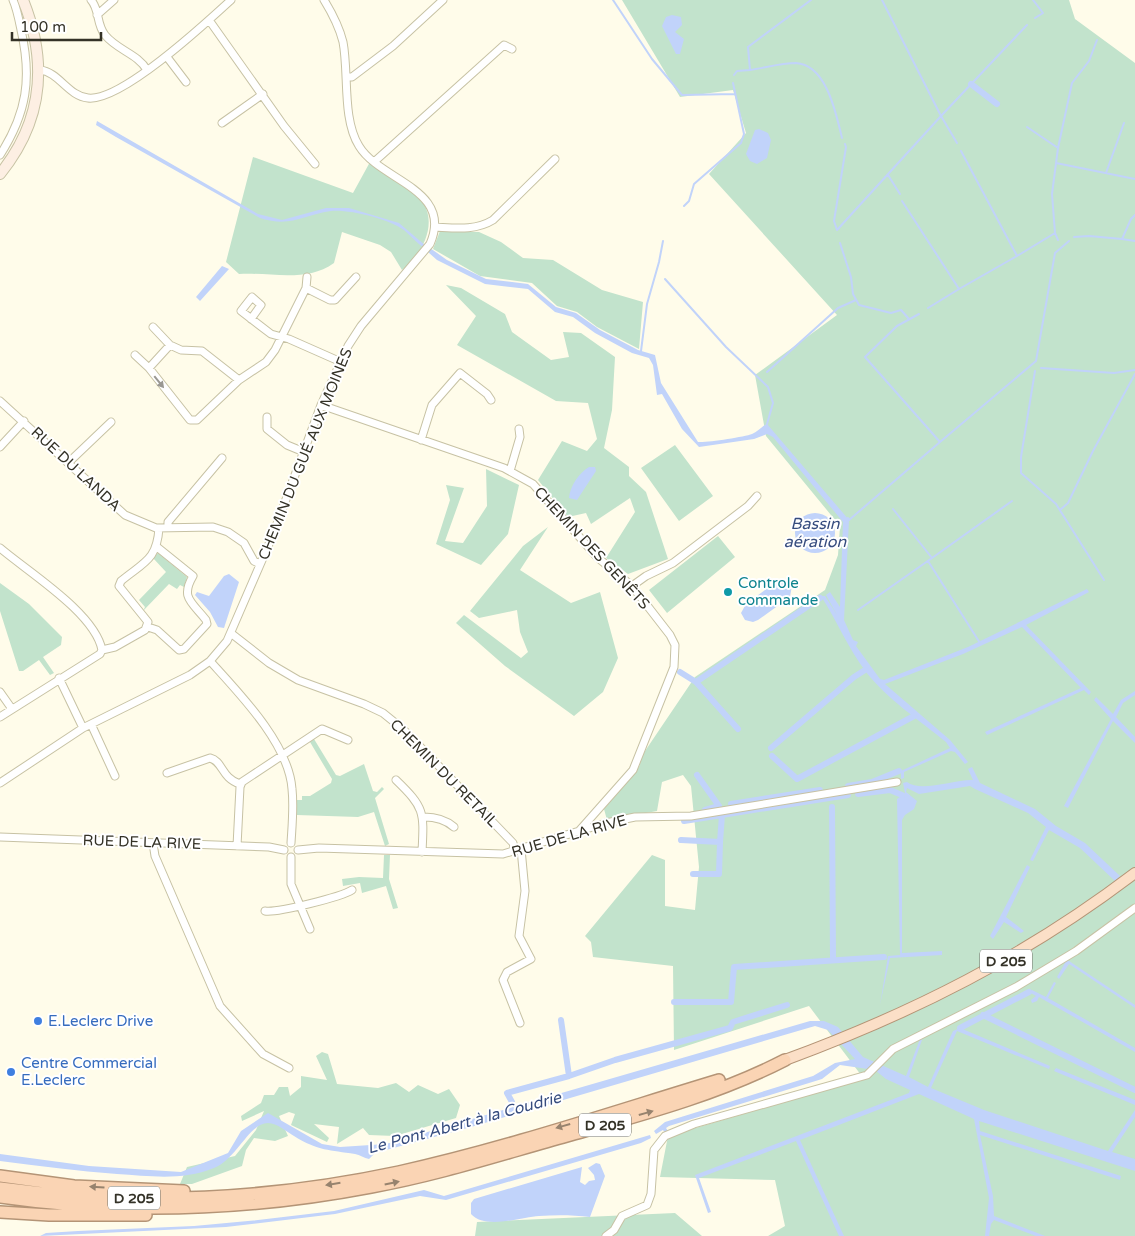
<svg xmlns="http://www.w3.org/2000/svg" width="1135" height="1236" font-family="'Varela Round',sans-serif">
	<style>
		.green { fill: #c2e3cc }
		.water { fill: #c1d3fa }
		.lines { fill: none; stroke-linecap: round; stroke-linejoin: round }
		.stream { stroke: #c1d3fa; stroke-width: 2 }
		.canal { stroke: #c1d3fa; stroke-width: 6 }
		.minor-casing { stroke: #c7c2a4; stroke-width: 9 }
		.secondary-casing { stroke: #c7c2a4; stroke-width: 12 }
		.primary-casing { stroke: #b49476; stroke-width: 12 }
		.trunk-casing { stroke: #b49476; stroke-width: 14 }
		.minor { stroke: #fff; stroke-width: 7 }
		.secondary { stroke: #fdefe3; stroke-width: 10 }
		.primary { stroke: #fbdfc7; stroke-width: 10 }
		.trunk { stroke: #fad4b4; stroke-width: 11 }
		.oneway { fill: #9a9893 }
		.oneway2 { fill: #97836e }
		.culture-dot { fill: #0f9aa8; stroke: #fff; stroke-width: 2 }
		.shop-dot { fill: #3f7fe0; stroke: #fff; stroke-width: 2 }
		.labels { text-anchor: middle; stroke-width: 4; stroke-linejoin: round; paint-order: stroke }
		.shield { fill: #fff; stroke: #717068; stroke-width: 1 }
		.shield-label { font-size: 14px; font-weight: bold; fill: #343227 }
		.street-label { font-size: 15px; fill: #343227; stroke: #fff }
		.culture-label { font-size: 15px; fill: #0d838f; stroke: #fff; text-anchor: start }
		.shop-label { font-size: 15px; fill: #366cbe; stroke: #fff; text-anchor: start }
		.water-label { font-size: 16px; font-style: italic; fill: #364c7e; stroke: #fff }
	</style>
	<rect width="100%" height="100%" fill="#fffcea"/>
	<!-- green -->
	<path class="green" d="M622 0H1069L1075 19 1135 63V1236H768L785 1226 775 1180 660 1177 668 1136 864 1079 809 1006 674 1050 673 966 593 957 591 942 585 936 652 855 665 860V906L695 910 699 867 691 786 683 775 662 782 657 811 607 820 604 809 639 767 643 754 695 677 825 590 838 555 840 526 766 436 755 375 837 315 709 174 746 133 733 90 680 97Z
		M253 157 353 193 370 162C385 173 408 186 420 199 440 221 422 256 402 270L391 252 380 245 342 232 334 263C306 283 271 272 239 274L226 262Z
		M440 231 479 232 501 242 523 258 553 260 602 290 643 302 639 349 597 327 577 312 557 306 532 283 480 276 433 249Z
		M446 285 461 288 505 314 512 332 551 360 569 357 563 332 581 333 615 357 612 410 604 448 629 467V476L646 492 668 559 628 574 606 558 635 512 630 498 591 524 586 513 568 517 538 480 562 441 587 451 597 439 588 403 556 401 457 345 476 316Z
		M675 445 713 496 679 521 641 468Z
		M486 469 519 485 508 534 481 565 436 544 450 500 446 485 464 488 445 541 463 543 487 506Z
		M548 527 520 570 571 603 600 592 618 658 603 692 574 716 505 666 456 623 464 615 521 658 528 652 520 632 517 610 479 618 470 611 523 546Z
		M718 536 735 557 667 613 649 590Z
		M158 553 187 577 184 587 180 585 177 589 169 584 143 611 145 607 139 600 166 572 153 558Z
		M0 583 29 604 62 637 61 645 43 657 54 673 50 675 39 660 23 671H19L0 611Z
		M314 739 336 775 340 776 364 764 373 791 377 792 382 787 384 789 375 798 389 844 385 846 374 812 358 817 297 815V800H302V796H310L331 783 332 779 310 742Z
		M384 855H390L389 879 398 908 393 909 386 886 362 893 360 883 343 886 342 879 359 877 383 878Z
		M322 1052 328 1054 337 1084 378 1088 396 1083 409 1092 418 1085 438 1094 449 1089 460 1105 456 1118 395 1136 369 1135 363 1128 337 1144 339 1127 314 1124 329 1138 327 1142 291 1125 295 1114 289 1112 279 1116 288 1136 275 1141 254 1138 246 1150 242 1166 192 1184H180L187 1167 235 1156 256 1130 264 1111 242 1121 241 1116 261 1103 264 1095H274L279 1087H288L290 1096 301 1087V1076L327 1080 316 1056Z
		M675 1213 702 1236H475L477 1222Z"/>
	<!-- water -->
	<path class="water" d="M672 15 681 17 682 25 675 32 684 39 680 54H676L662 26 666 17Z
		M97 121 258 214 282 220 326 208H349L399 223 426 246 424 248C417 243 411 236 404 230 389 219 349 209 331 211 302 215 291 228 260 218L116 137 96 125Z
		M759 129 768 133 771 140 767 158 757 164 750 161 746 154 755 130Z
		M430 248 447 260 486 279 528 284 556 307 576 313 600 330 638 350 655 355 661 383 698 442C706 443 744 437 752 434 758 432 763 425 767 424L849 520 844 620 853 640 858 642 856 646 880 679 884 680 968 647 1087 589 1089 592 1026 625 1091 692 1089 695 1084 690 987 735 985 732 1081 688 1022 627 963 654 885 684 950 740 968 762 965 764 955 752 951 751 904 772V778L901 779V771L950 748 946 742C919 720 887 699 866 672 848 648 837 621 821 596H825L837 615 826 595 830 592 840 607 843 522 773 437 767 434 754 439 699 447 682 429 662 394 657 395 653 365 649 358 632 353 595 333 573 317 555 312 528 289 485 284 437 260 428 252Z
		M222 266 229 269 200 301 196 297Z
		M589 467H595L596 471 577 500 569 498C570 486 579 473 589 467Z
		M795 533a20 20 0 1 1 40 0a20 20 0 1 1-40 0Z
		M229 574 239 582 224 628 218 627 210 612 195 595 197 592 209 596 224 576Z
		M783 580 792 585 790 597 758 620 753 622 745 620 741 613 746 604 777 581Z
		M1135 691V695L1123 703 1116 717 1135 737V743L1113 721 1068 808 1064 806 1111 719 1094 700 1096 697 1113 714 1121 700Z
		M972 767 980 783 1035 809 1056 826 1085 843 1120 876 1115 881 1080 848 1049 830 1033 861 1030 860 1046 827 1028 813 975 789 970 786 919 794 907 788 906 792 917 801 914 809 905 815 902 820V953L942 951V955L890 958 880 1005 888 956 900 955 897 799 905 793 903 783 907 782C921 793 955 779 973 780L968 769Z
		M1027 865 1030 867 1006 917 1024 931 1021 933 1004 922 993 939 990 936Z
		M1066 959 1135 1005V1008L1069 964 1059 979 1057 977 1065 963 1063 960Z
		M1054 982 1056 983 1048 998 1135 1048V1052L1039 997 1037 1001 1032 1003 1031 1000 1036 996 1029 992 1032 990 1046 997Z
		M810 1021H824L838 1027 863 1057 906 1076 920 1039 923 1037 909 1077 928 1087 953 1031 960 1028 1050 1066 1049 1069 957 1031 931 1088 984 1110 1108 1151 1135 1110V1117L1112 1152 1135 1159V1171L979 1121 980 1131 1121 1176 1120 1180 980 1135 993 1196 994 1216 1045 1236H1036L994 1220 991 1224 989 1236H985L989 1198 974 1119 919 1094 800 1140 844 1236H839L796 1141 699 1178 711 1212 708 1213 695 1175 909 1093 910 1090 886 1079 875 1070 840 1065 822 1079 669 1126 666 1128 668 1131 665 1133 663 1130 656 1134 654 1131 665 1122 813 1076 835 1063 855 1059 828 1030 815 1026 471 1127 375 1153 369 1159C364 1158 360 1155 355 1154 330 1150 318 1151 294 1136 287 1132 277 1123 268 1123 249 1123 237 1159 214 1168 182 1181 150 1176 117 1174 78 1171 39 1166 0 1161V1154L89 1166 181 1172 228 1153 241 1131 268 1113 322 1144 340 1147 386 1144Z
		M1056 1068 1135 1100V1105L1054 1071Z
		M650 1135 651 1138 641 1143 446 1200 420 1196 335 1214 226 1227 40 1236 46 1233 78 1231 194 1226 258 1220 334 1211 424 1190 444 1196Z
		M596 1163 600 1164 605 1176 590 1217C573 1215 556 1215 539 1216 522 1217 485 1230 471 1214V1203L474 1199 582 1167 580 1182 585 1185 589 1181 595 1180 594 1175 588 1168Z"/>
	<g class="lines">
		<!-- stream -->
		<path class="stream" d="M613 0 652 59 682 95 735 94
			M882 0 941 116 1027 25
			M1033 0 1043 13 1035 18
			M750 70C764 68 781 63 796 63 827 65 836 114 842 138
			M734 75 737 71 750 70 748 47 811 0
			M1027 127 1058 148 1052 194 1055 233
			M845 144 846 147 834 221 837 230 941 116 957 143
			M1058 148 1072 83 1089 61 1097 40
			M1056 163 1135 179
			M1106 173 1124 123
			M888 175 900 194
			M902 201 959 289 1017 256 961 151
			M684 206 689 201 694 184 741 143 744 134 733 83
			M1074 237 1089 236 1122 239 1131 219 1135 215
			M1122 239 1135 241
			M840 243 851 277 853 294 859 305 891 313 901 310 909 319
			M1017 256 1055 233 1058 240
			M665 279 726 347 768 387 773 403 767 424
			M928 308 959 289
			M919 314 897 326 865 357 940 442 1036 361 1055 253 1069 241
			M641 351 647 304 659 262 663 241
			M1041 368 1114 373 1135 370
			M1035 371 1021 457V473L1056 504 1104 580
			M767 372 838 308 856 300
			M893 509 932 558 1012 501
			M1060 510 1068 503 1093 451 1135 374
			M848 518 849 520 940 442
			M928 561 980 643
			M858 610 932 558"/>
		<!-- canal -->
		<path class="canal" d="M971 84 997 104
			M680 672 696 682 820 598
			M696 682 738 729
			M771 748 854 677 865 670
			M772 756 797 779 914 716
			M697 775 719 806 705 810
			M848 786 872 782 899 771
			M858 794 890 790 902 795
			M731 804 820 790
			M832 807 833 960
			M722 815 848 795
			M684 821 722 815 720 842
			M681 840 720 842 719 874H693
			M674 1002H731L734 967 884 957
			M983 1015 1135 1090
			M561 1020 569 1076 615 1060 730 1028 733 1022 787 1005
			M960 1028 1029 992
			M512 1102 507 1093 569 1076"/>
		<defs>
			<path id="minor" d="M91 0C100 10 96 24 105 35 117 50 138 54 147 70
				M97 15 114 0
				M209 20 284 126 315 164
				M167 57 186 82
				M40 70C59 72 68 96 88 98 121 102 206 23 231 0
				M347 77H352L393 46 443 0
				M222 123 263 94
				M0 155C27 113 32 78 21 30 19 20 17 9 13 0
				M374 162 504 45 512 49
				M435 227C455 228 475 231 493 220L555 159
				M306 288 330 300H335L356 277
				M251 319 261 305 252 297 241 311 271 334 289 339 341 362
				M153 327 170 345 181 350 202 351 239 380 266 362 275 350 306 288 307 277
				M170 345 149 368 190 420H197L239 380
				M135 355 149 368
				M0 401 125 515 156 528 213 527 228 532 244 543 254 561 260 564
				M321 405 504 468 533 484 597 557 632 586 670 635 675 645 674 667 633 770 579 831
				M267 417V429L287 445 304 452
				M421 440 432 405 460 373 487 394 491 400
				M0 447 24 421
				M68 463 111 422
				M510 471 520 437 519 429
				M168 528V522L222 458
				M0 548C28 572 95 613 102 650
				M632 586 646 576 673 563 748 506 757 496
				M148 627 157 630 179 650 184 649 207 624 206 620C192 602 180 598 193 576L157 547
				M232 634 269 663 298 680 364 704 383 713 404 730 513 843 515 851
				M210 661C239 693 289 744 292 789 294 807 292 826 291 843
				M59 678 83 728
				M0 692 12 709
				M0 717 100 654 102 650 115 647 145 630 148 622 119 586 121 581C144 562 157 560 159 528
				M91 724 115 776
				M167 773 210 758C223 761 221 778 240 784
				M396 780C425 808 424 812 422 852
				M0 783 83 728 190 675 210 661 227 641 272 537 321 405 348 346 361 326 430 244C454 189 380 181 359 146 342 119 349 73 343 42 339 26 332 13 324 0
				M424 817C435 817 446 820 454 827
				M0 837 269 847 284 850
				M153 843 155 856 220 1006 263 1054 289 1068
				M237 846 240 787 242 782 322 729 348 740
				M298 850 319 848 503 854 606 823 635 817 691 816 897 782
				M291 857V884L310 929
				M265 911C277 913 341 897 352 890
				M520 1023 503 980 507 972 531 959 519 936 525 891 521 849
				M606 1236 614 1230 622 1216 647 1205 651 1194 654 1150 665 1136 694 1124 867 1075 893 1049 1016 987 1076 951 1135 908"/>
			<path id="secondary" d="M0 174C43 121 48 62 23 0"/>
			<path id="primary" d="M785 1060C913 1013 1026 956 1135 873"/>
			<path id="trunk" d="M0 1176 74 1186 184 1191
				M0 1188C133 1206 268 1200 399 1172 507 1148 613 1112 719 1080
				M0 1197C123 1215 250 1210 371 1187 438 1175 502 1154 567 1136 641 1115 717 1095 785 1060
				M0 1212 49 1215H146"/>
		</defs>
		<!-- minor casing -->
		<use href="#minor" class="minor-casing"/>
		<!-- secondary casing -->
		<use href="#secondary" class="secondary-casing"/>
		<!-- primary casing -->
		<use href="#primary" class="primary-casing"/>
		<!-- trunk casing -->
		<use href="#trunk" class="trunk-casing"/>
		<!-- minor -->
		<use href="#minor" class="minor"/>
		<!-- secondary -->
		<use href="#secondary" class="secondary"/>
		<!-- primary -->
		<use href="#primary" class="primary"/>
		<!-- trunk -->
		<use href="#trunk" class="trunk"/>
	</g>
	<!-- one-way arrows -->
	<defs><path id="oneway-solid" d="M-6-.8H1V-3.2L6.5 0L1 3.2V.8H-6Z" transform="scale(1.25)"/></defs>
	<use class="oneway" href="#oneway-solid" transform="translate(159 382) rotate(51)"/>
	<g class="oneway2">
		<use href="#oneway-solid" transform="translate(646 1113) rotate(-16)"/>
		<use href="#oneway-solid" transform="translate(563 1126) rotate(164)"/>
		<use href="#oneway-solid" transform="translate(392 1183) rotate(-12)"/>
		<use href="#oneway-solid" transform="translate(333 1184) rotate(171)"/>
		<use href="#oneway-solid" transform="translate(97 1187) rotate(-176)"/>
	</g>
	<!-- markers -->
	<circle class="culture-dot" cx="728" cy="592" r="5"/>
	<g class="shop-dot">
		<circle cx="38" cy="1021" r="5"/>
		<circle cx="11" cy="1072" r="5"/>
	</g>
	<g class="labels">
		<!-- shield labels -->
		<g class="shield">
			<rect x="980" y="949.5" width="52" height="23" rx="4"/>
			<rect x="579" y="1113.5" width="52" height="23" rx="4"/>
			<rect x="108" y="1186.5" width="52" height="23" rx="4"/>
		</g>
		<g class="shield-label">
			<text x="1006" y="966">D 205</text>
			<text x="605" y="1130">D 205</text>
			<text x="134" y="1203">D 205</text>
		</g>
		<!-- street labels -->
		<g class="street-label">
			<text transform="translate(305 454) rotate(-68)" y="5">CHEMIN DU GUÉ AUX MOINES</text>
			<text transform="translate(76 469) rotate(43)" y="5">RUE DU LANDA</text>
			<text transform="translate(592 548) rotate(47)" y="5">CHEMIN DES GENÊTS</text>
			<text transform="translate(444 773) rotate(45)" y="5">CHEMIN DU RETAIL</text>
			<text transform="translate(569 836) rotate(-16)" y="5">RUE DE LA RIVE</text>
			<text transform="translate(142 842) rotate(2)" y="5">RUE DE LA RIVE</text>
		</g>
		<!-- culture labels -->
		<g class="culture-label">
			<text x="738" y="588">Controle<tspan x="738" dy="17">commande</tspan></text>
		</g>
		<!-- shop labels -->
		<g class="shop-label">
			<text x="48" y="1026">E.Leclerc Drive</text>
			<text x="21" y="1068">Centre Commercial<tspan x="21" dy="17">E.Leclerc</tspan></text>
		</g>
		<!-- water labels -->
		<g class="water-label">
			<text x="815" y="529">Bassin<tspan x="815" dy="18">aération</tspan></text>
			<text transform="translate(464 1122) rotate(-15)" y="6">Le Pont Abert à la Coudrie</text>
		</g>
	</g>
	<!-- scale -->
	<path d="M12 32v8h89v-8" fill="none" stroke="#343227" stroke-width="2.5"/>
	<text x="20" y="32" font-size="15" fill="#343227" stroke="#ffffff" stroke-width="4" paint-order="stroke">100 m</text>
</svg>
